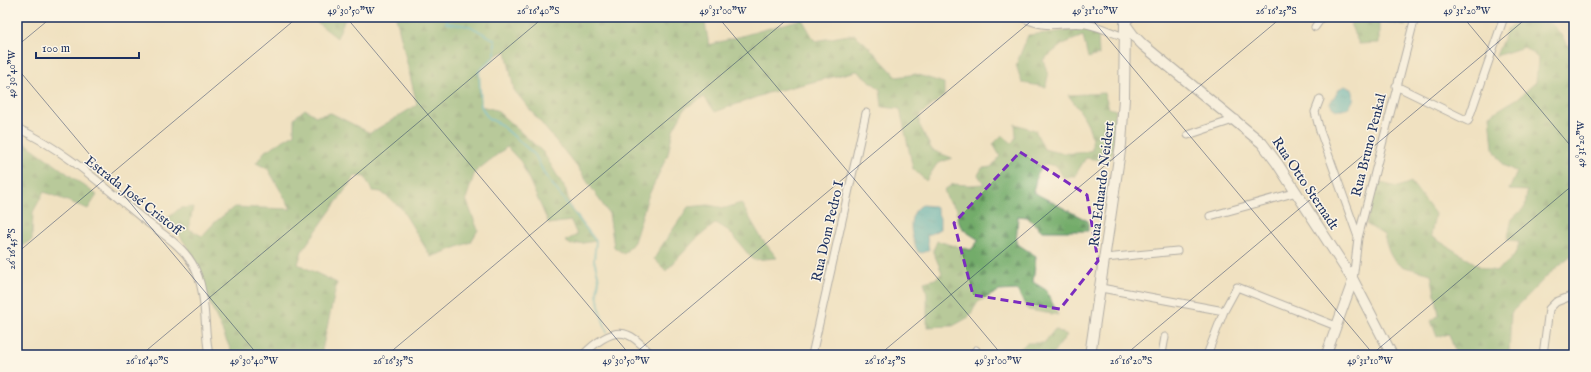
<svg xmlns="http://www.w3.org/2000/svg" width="1591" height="372" font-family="'IM FELL English',serif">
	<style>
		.forest { fill: url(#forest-firs); stroke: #476e64 }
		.water { fill: url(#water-ripples); stroke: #2c6e8c }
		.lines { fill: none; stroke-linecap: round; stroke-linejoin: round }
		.stream { stroke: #3cacb9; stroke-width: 2 }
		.minor-casing { stroke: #666d81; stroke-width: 9 }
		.tertiary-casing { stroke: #666d81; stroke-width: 11 }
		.secondary-casing { stroke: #666d81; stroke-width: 12 }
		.minor { stroke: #fff; stroke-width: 7 }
		.tertiary { stroke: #fff; stroke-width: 9 }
		.secondary { stroke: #fff; stroke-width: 10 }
		.marked { fill: none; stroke: #7b2cbf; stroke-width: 3; stroke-dasharray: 8 5; stroke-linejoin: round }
		.ticks { fill: none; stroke: #1b2f5e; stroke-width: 1; stroke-opacity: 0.45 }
		.labels { text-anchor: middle; stroke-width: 3; stroke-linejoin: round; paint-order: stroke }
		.street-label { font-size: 14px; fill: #1b2f5e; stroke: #fcf5e5 }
		.neatline { fill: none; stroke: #1b2f5e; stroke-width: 1.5 }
		.ticks-label { font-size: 10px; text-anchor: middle; fill: #1b2f5e }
	</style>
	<defs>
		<pattern id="forest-firs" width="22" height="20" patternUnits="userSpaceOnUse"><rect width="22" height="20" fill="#73ac6b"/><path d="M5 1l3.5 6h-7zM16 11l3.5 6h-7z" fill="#5e8c5b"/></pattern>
		<pattern id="water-ripples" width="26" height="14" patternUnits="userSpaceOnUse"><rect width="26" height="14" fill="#3cacb9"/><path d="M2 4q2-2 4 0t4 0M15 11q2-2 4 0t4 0" fill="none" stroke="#328c9a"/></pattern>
	</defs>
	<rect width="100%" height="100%" fill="#fcf5e5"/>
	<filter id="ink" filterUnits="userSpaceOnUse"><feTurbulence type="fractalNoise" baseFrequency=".025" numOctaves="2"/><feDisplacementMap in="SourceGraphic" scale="8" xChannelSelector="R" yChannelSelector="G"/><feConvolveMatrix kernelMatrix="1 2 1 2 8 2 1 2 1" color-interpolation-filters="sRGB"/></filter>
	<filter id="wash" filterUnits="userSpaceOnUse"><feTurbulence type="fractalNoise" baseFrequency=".012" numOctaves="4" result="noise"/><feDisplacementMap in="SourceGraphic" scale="16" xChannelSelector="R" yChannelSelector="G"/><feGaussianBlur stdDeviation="0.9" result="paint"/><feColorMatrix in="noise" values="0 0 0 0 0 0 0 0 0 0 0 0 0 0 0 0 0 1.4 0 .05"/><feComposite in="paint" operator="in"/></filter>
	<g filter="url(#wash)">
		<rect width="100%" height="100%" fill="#f0e1c1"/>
		<!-- forest -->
		<path class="forest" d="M310 17H349L344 21 337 38Z
			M396 17H704L709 45 802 19 815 41 854 34 865 43 897 77 916 74 944 83V96L920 115 919 124 932 150 952 158 937 164 926 181 913 169 900 109 882 107 880 89 857 71 768 93 715 112 704 97 685 108 673 130 668 154 648 197 634 242 624 254 614 247 609 214 578 168 514 90 506 51 495 56 479 71 481 106 496 110 543 152 566 190 570 206 596 241 571 245 565 241 577 235 571 221 549 224 521 162 507 147 475 172 466 199 478 230 471 242 431 257 401 208 381 192 372 191 365 177 355 176 302 251 298 264 337 283 321 355H233L192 263 188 248 168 218 180 208 193 207 189 229 202 236 215 222 234 207 291 209 268 169 256 163 265 151 294 134V118L305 109 316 116 331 113 370 133 417 105Z
			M1358 17H1407L1405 26 1379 20V43L1359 44 1350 24Z
			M1529 17C1552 17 1558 31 1570 48L1574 50V253L1548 275 1511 313 1509 355H1456L1449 334 1437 337 1431 321 1439 315 1431 274C1400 265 1392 270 1384 235L1366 224 1377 182 1398 187 1411 182 1435 214 1431 236 1481 267 1495 271C1507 264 1518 255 1519 241L1507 240 1512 219 1525 207 1527 191 1509 190 1517 172 1503 165 1493 148 1490 115 1518 98 1536 82 1538 58 1524 47 1496 56 1507 29Z
			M1084 29 1098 33 1099 55 1088 58 1083 36 1063 44 1043 60 1048 74 1046 87 1022 83 1016 65 1028 35Z
			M1104 93 1109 108 1116 110 1113 152 1107 161 1086 158 1074 177H1063L1057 166 1045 164 1037 175 1033 192 1088 221V231H1042L1027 217 1018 216 1016 243 1036 256 1033 282 1046 290 1058 315 1028 310 1017 290 999 291 978 302 969 317 953 326 927 327V294L924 282 935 279 942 273 933 251 937 241 971 250 979 240C964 230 957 229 957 209L948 201 944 190 953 184 968 185 984 184 978 175 982 168 991 167 1000 156 993 144 1002 135 1012 143 1016 137 1015 124 1035 130 1044 149C1061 154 1075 155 1092 150 1094 127 1081 112 1068 95Z
			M17 137 97 195 88 209 44 192 33 212 32 240 17 249Z
			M741 203 762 239 777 258 753 260 729 231 716 223 696 239 666 271 654 259C664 240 677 225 688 207L708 205 725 208Z
			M1055 329 1067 335 1052 355H1012L1027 343H1044Z"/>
		<!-- water -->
		<path class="water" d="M1345 86 1352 89C1360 108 1335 118 1330 103L1340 88Z
			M922 205 935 206 940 218V229L927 236 929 250 922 253 918 252C911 237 905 215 922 205Z"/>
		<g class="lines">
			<!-- stream -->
			<path class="stream" d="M448 17 446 23 470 26 495 40V56L479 71 481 106 488 118 500 124 535 155 545 175 596 241 594 260 599 279 597 293 600 311 607 332"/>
		</g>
	</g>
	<g filter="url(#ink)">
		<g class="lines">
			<defs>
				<path id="minor" d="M1022 17C1048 31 1061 21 1086 24 1099 26 1112 33 1125 37
					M1125 24 1131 17
					M1315 27 1322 17
					M1396 86 1468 121 1504 17
					M1320 99 1315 112 1320 131 1358 237
					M17 128C64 149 103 186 142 218 160 233 180 243 192 263 208 290 203 325 209 355
					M1188 135 1236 119
					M1210 216 1297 192
					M1105 258 1177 251
					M1353 280 1358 238 1415 17
					M1101 288 1224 311
					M583 355C593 345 612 328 628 335 637 338 645 349 652 355
					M812 355 866 113
					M972 355 976 350
					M1164 355 1162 354 1165 337
					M1207 355 1224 311 1237 287 1336 326
					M1543 355 1549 309 1556 302 1574 295"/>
				<path id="tertiary" d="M1326 355 1353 280"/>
				<path id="secondary" d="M1125 24 1133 35 1143 45 1262 143 1277 163 1353 280 1392 355
					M1090 355 1121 144 1124 98 1125 24"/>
			</defs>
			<!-- minor casing -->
			<use href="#minor" class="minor-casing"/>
			<!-- tertiary casing -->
			<use href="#tertiary" class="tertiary-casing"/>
			<!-- secondary casing -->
			<use href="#secondary" class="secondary-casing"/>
			<!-- minor -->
			<use href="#minor" class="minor"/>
			<!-- tertiary -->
			<use href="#tertiary" class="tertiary"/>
			<!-- secondary -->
			<use href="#secondary" class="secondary"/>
		</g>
	</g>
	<!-- marked area -->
	<path d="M0 0H1591V372H0ZM1020 152 1087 195 1098 261 1060 309 973 295 954 223Z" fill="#f0e1c1" fill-opacity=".55" fill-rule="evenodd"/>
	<path class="marked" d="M1020 152 1087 195 1098 261 1060 309 973 295 954 223Z"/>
	<!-- ticks -->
	<path class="ticks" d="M346 17 630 355M718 17 1002 355M1090 17 1374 355M1463 17 1574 150M17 46 52 17M17 68 258 355M17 253 298 17M141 355 544 17M387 355 790 17M633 355 1036 17M879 355 1282 17M1125 355 1528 17M1371 355 1574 184"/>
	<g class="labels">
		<!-- street labels -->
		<g class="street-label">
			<text transform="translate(1368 145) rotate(-76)" y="5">Rua Bruno Penkal</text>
			<text transform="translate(1306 183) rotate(56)" y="5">Rua Otto Sternadt</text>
			<text transform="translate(1101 184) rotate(-83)" y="5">Rua Eduardo Neidert</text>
			<text transform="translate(134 195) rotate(38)" y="5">Estrada José Cristoff</text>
			<text transform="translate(827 231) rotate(-77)" y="5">Rua Dom Pedro I</text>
		</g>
	</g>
	<!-- margin -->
	<rect width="1591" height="372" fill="none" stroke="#fcf5e5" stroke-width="44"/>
	<!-- scale -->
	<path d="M36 52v6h103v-6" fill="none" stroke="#1b2f5e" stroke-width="2"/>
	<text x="42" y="52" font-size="12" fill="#1b2f5e" stroke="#fcf5e5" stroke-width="3" paint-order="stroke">100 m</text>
	<rect x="22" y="22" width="1547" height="328" class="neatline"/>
	<g class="ticks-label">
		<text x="351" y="14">49°30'50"W</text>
		<text x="538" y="14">26°16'40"S</text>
		<text x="723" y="14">49°31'00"W</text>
		<text x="1095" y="14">49°31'10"W</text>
		<text x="1276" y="14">26°16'25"S</text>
		<text x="1467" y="14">49°31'20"W</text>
		<text transform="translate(11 74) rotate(-90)" y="4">49°30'40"W</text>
		<text transform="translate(1580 144) rotate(-90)" y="4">49°31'20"W</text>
		<text transform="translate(11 249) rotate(-90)" y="4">26°16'45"S</text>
		<text x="147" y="364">26°16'40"S</text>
		<text x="254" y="364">49°30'40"W</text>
		<text x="393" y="364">26°16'35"S</text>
		<text x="626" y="364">49°30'50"W</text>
		<text x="885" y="364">26°16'25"S</text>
		<text x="998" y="364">49°31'00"W</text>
		<text x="1131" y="364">26°16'20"S</text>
		<text x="1370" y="364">49°31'10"W</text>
	</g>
</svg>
